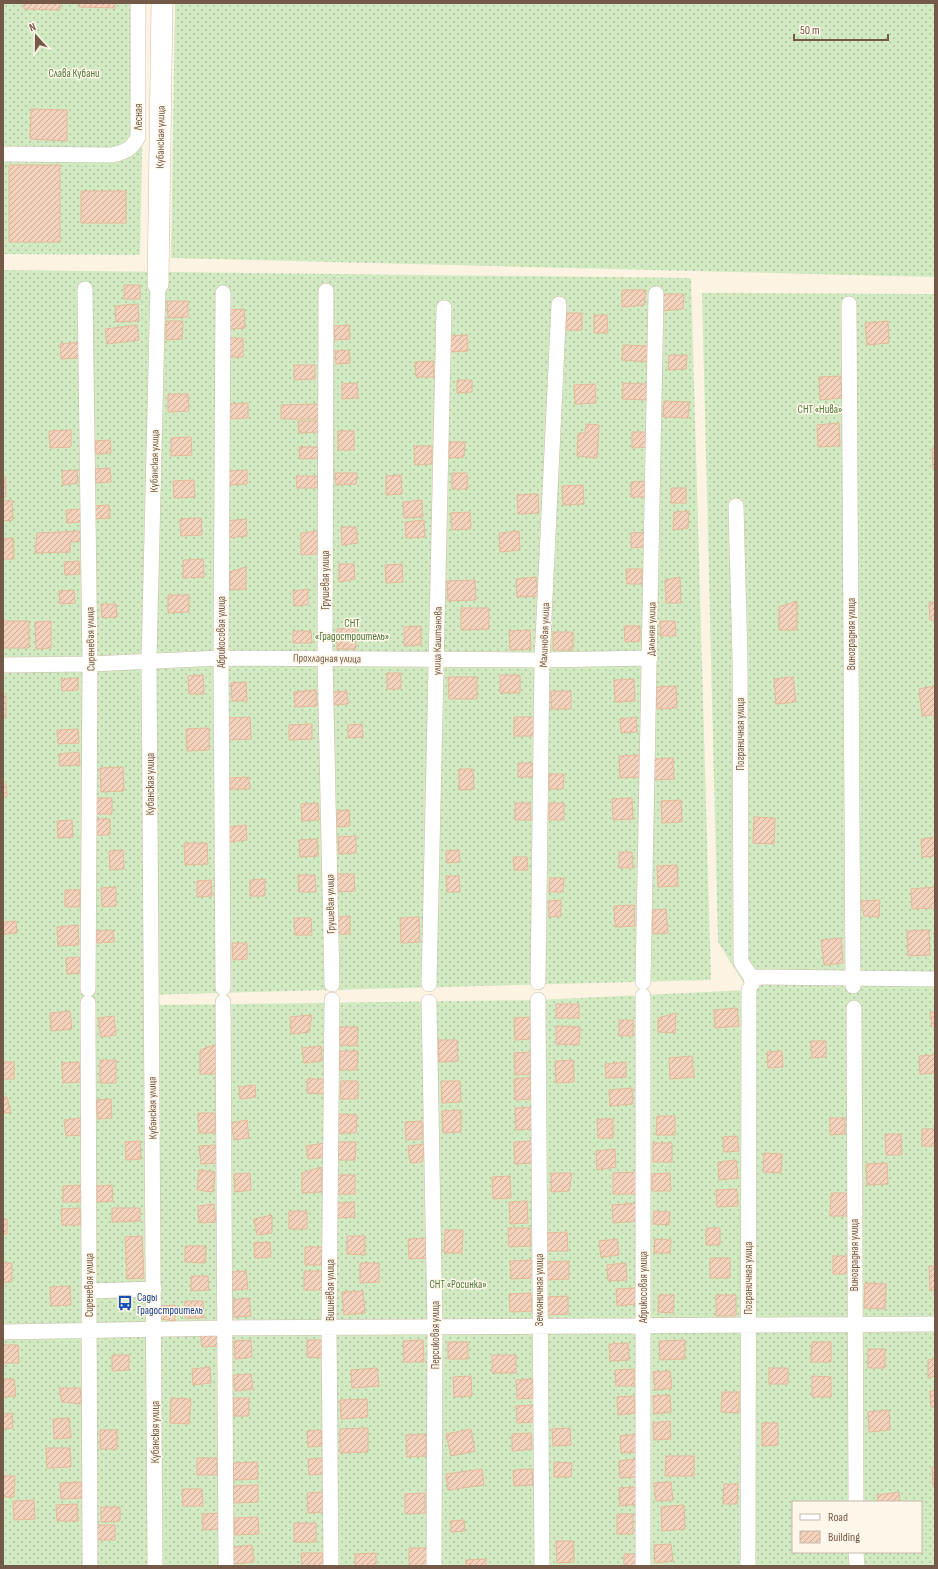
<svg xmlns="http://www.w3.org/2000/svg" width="938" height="1569" font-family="'Sofia Sans Condensed',sans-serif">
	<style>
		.grass { fill: url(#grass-dots); fill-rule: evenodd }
		.building { fill: url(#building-hatch); stroke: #e6b89a }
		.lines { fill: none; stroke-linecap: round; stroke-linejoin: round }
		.street-casing { stroke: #d0bdac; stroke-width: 16 }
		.secondary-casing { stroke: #d3bda9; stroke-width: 22 }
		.street { stroke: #fff; stroke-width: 15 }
		.secondary { stroke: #fff; stroke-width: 21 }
		.labels { text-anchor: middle; stroke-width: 3; stroke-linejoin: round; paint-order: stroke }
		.park-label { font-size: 11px; fill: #517b40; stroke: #fff7e9 }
		.street-label { font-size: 11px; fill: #755948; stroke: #fff7e9 }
		.transit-label { font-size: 11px; fill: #164399; stroke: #fff7e9; text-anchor: start }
	</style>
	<defs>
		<pattern id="grass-dots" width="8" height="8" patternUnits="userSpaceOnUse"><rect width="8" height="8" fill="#d1eac1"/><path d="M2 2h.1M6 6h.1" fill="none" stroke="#aec19f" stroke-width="1.8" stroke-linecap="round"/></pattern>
		<pattern id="building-hatch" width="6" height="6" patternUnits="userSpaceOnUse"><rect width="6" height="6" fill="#f3d1ba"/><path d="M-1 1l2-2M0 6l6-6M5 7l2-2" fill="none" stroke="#c9ad99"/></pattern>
	</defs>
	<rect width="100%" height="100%" fill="#fdf3e3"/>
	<!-- grass -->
	<path class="grass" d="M3 3H145L140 255 3 254Z
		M175 3H935V277L171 258Z
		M3 270 691 278 711 980 144 995 149 1566H3Z
		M702 293 935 294V1566H155L151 1005 538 1000 748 990 718 942ZM793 1502H921V1552H793Z"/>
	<!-- building -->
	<path class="building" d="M24 3H60V10L24 9Z
		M79 3H115V8L79 7Z
		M31 109 67 110V141L30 139Z
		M9 165H60V242H9Z
		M81 191H126V223H81Z
		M124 285H140V299H124Z
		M622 290H646L644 305 622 307Z
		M660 294H684L683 309 660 311Z
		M167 301H188V317L168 318Z
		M138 304 139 321 116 322 115 306Z
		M244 309 245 328 230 329 229 310Z
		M566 313H582V330H566Z
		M594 315H607L608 333H594Z
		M166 321H183L182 339 166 340Z
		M888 321 889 343 867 345 865 323Z
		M137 325 139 340 107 344 105 329Z
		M349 325 350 339 335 340 334 326Z
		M467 335 468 351 449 352V336Z
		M229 338H243V357H229Z
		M82 342 83 358 61 359 60 344Z
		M623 345 648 346 647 362 622 360Z
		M349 350 350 363 336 364 335 351Z
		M669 355H687L686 369 668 370Z
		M433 361 434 377H416L415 362Z
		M294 365H315V379L294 380Z
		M841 376 842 398 820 400 819 377Z
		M457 380H472V392L457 393Z
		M357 383 358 398 342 399V384Z
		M623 383 648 384 647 400 622 399Z
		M595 384 596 403 575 404 574 385Z
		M168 394H188L189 411 168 412Z
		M664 401 689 402 688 418 663 417Z
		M248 403V418L230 419 229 404Z
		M319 404V419H281V405Z
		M298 421H320L319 432 299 433Z
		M839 423 840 446 818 447 817 425Z
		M586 424 599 425 597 458 577 456 578 433H585Z
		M71 430V447L50 448 49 431Z
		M338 431H354V450H338Z
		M632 432H647L648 447 632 448Z
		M191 437 192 455 171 456V438Z
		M110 440 111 453 96 454 95 441Z
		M449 442H465L464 457 449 458Z
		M414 446H432V464L415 465Z
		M299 447H321V458L300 459Z
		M932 448H935V469H933Z
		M110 468 111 482 96 483 95 469Z
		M77 470 78 483 63 485 62 471Z
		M247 470V484L230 485 229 471Z
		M335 473H357L356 484 336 485Z
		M452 473H467L468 489H452Z
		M401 475 402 494 386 495V476Z
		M296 476H318L317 488H297Z
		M3 477H5L6 497H3Z
		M194 480 195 497 174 498 173 481Z
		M646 481V497H631V482Z
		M583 485 584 504 563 505 562 486Z
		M671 488H686V503H671Z
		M538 494 539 513 518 514 517 495Z
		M12 500 13 520 3 521V501Z
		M422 500 423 517 404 518 403 502Z
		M109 505 110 518 95 519 94 506Z
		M81 509 82 522 67 523 66 510Z
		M689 511 688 528 673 530 674 512Z
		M470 512 471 529 452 530 451 513Z
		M201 518 202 535 181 536 180 519Z
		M246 519 247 536 228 538 226 521Z
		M424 520 425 537 406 538 405 522Z
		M341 527H356L358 543 342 545Z
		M83 531 84 541 70 542V552L35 553 37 533Z
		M318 531 317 554 301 555V533Z
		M519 531 520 550 500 552 499 533Z
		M646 532V547L631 548V533Z
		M13 538 14 559H3V539Z
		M203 559 204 577 183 578V560Z
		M79 561 80 574 65 575 64 562Z
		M339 564H354L355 579 339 582Z
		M402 564 403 582 386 583 385 565Z
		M246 567V589L230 590V572Z
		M626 569H642V584H627Z
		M536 577 538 596 517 597 516 579Z
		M680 577 681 603H666L665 580Z
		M475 580 476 600 448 601 447 581Z
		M308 589V605L294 606 293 591Z
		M74 590 75 603 60 604 59 591Z
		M168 595H189V612L168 613Z
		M797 601V630H779V607Z
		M935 602V620H930L929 603Z
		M101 604H116L117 617 102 618Z
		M461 608H489V629L461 630Z
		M3 621H29V648H3Z
		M51 621V648L36 649 35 622Z
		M660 621H675L676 636H660Z
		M421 626V645L404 646V627Z
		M624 626H640V641L625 642Z
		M356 628V649H337V629Z
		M530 630 531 649 510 650 509 631Z
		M293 631H311L312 643H293Z
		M553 632H573V650H553Z
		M387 673H401V689H387Z
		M203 675 204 694H189L188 676Z
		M500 675H520V693H500Z
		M448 677H477V699H449Z
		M793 677 796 702 776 704 774 679Z
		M78 678V690L62 691 61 679Z
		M634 679 635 701 615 702 614 680Z
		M246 682 247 701H232L231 683Z
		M676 686 677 708 657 709 656 687Z
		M935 686V715L922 716 919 689Z
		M316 690 317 706 295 707 294 692Z
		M347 691 348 704 333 705V692Z
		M551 691H571V709H551Z
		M3 696H6V717H3Z
		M250 717 251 739 228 740 227 718Z
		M514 717H534V736H514Z
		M636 717 637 732 621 733 620 719Z
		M312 724V739L289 740V725Z
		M362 724 363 737 348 738V725Z
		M209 728V750L187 751 186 729Z
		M78 729 79 743 58 744 57 730Z
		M79 752 80 765 60 766 59 754Z
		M639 755 640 777 620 778 619 756Z
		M673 758 674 779 654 780 653 759Z
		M518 763H533V777H518Z
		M123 767 124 791 101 792 100 768Z
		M459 769H473L474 789 459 790Z
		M549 774H564L563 789H549Z
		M249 777 250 789H230V778Z
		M3 784H6L7 796 3 797Z
		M96 798H112V814H96Z
		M632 798 633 819 613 820 612 799Z
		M681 800 682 822 662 823 661 801Z
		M318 803 319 820 302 821 301 804Z
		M515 803H530L531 820H515Z
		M549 803H564V820H549Z
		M349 810 350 826 337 827V811Z
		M754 817 775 818 774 844 753 843Z
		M95 819H110V835H95Z
		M72 820 73 837 58 838 57 821Z
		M246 825 247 840 230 842 229 827Z
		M356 836V853L339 854 338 837Z
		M935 837V856L922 857 921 839Z
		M317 839 318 856 300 857 299 840Z
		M184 843H207L208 864 185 865Z
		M123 850 124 869 110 870 109 851Z
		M459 850 460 862 447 863 446 851Z
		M619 852H632L633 868H619Z
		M513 857H527L528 870H514Z
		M677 865 678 886 658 887 657 866Z
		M337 874H354L355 891 338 892Z
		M298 875H315L316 892H299Z
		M446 876H459L460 892H447Z
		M550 878H564L563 892H549Z
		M265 879V896H250V880Z
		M211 880 212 896 197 897V881Z
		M116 887V906L102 907 101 888Z
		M935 887V908L912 909 911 889Z
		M65 890H80V907H65Z
		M561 900V916L549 917 548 901Z
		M880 900 879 917 864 916 861 901Z
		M634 905 635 926 615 927 614 906Z
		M666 909 668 933 653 934 652 910Z
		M350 916V934H337L336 917Z
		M419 917 420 942 401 943 400 918Z
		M294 918H311L312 935H295Z
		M16 921 17 933 3 934V922Z
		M78 925 79 945 58 946 57 927Z
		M113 930 114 942 97 943 96 931Z
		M929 930 930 955 908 956 907 931Z
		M841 938 843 963 824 965 821 940Z
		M232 943H247V959L233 960Z
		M80 957 81 973 67 974 66 958Z
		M556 1004H579V1018H556Z
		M737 1008 739 1026 715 1028 714 1010Z
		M70 1011 72 1029 51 1031 50 1013Z
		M930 1012H935V1027H932Z
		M676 1013 675 1033 658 1032V1018Z
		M312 1015 309 1032 291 1034 290 1017Z
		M114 1016 116 1035 101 1037 98 1018Z
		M532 1017 533 1039 515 1040 514 1018Z
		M619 1020H633V1036H619Z
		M556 1026 580 1027 579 1045 556 1044Z
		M340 1027H358L357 1046 339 1045Z
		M438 1040H457L458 1061 439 1062Z
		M811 1041H826V1057L812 1058Z
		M217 1044 218 1074H200V1050Z
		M321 1046 322 1061 304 1063 302 1048Z
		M340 1051H358L357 1070H339Z
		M782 1051 783 1067 768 1068 767 1052Z
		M532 1052 533 1074 515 1075 514 1053Z
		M935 1055V1073L920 1074 919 1056Z
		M692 1056 694 1077 670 1079 669 1058Z
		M100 1060H116V1083H100Z
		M573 1060 574 1082 556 1083 555 1061Z
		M3 1062H14V1079H3Z
		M79 1062 81 1082 63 1083 62 1063Z
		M626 1062V1077L606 1078 605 1064Z
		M532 1077 533 1099 515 1100 514 1079Z
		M307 1079H324V1094L307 1093Z
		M341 1081H358V1099H340Z
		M441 1081H460L461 1102 442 1103Z
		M255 1085 256 1097 240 1099 239 1087Z
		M632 1088 633 1104 610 1106 609 1090Z
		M3 1097H7L11 1113H3Z
		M111 1099 112 1118 98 1119 96 1100Z
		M533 1107 534 1129 516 1130 515 1108Z
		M461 1110V1132L443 1133 442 1111Z
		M198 1113H215L216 1133H199Z
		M339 1114 357 1115 356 1133H338Z
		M657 1116H675V1135H656Z
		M81 1118 82 1135 66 1136 64 1120Z
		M830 1118H845V1134L830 1135Z
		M597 1119H613V1138H598Z
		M247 1120 249 1138 234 1140 231 1123Z
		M422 1121V1139L406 1140 405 1122Z
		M922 1129H935V1146H922Z
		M885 1134H901L902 1155H886Z
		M737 1136 739 1151 724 1152 723 1137Z
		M140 1141 141 1159 126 1160 125 1142Z
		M532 1141 533 1163 515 1164 514 1142Z
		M338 1142H356L355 1160H338Z
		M324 1143 326 1157 308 1159 306 1146Z
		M653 1143H672V1162H653Z
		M425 1144 422 1162 410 1163 408 1146Z
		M216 1145 217 1163 201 1164 199 1146Z
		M615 1149 616 1167 597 1170 596 1151Z
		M764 1153 782 1154 781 1173 763 1172Z
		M736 1160 738 1178 719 1180 718 1162Z
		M887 1163 888 1184 867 1185 866 1164Z
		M321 1167 322 1192 302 1193V1173Z
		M199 1170 215 1172 213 1192 197 1190Z
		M636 1172V1194H613V1173Z
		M250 1173 251 1190 235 1192 234 1174Z
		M551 1173H572L569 1191 551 1192Z
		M670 1173 671 1191H652V1174Z
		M337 1175H355V1194H337Z
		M510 1176 511 1198 493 1199 492 1177Z
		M82 1185V1202H63V1186Z
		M112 1185 113 1201 97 1202V1186Z
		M737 1189 738 1206 717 1207 716 1190Z
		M831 1193H847V1216H830Z
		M527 1201 528 1223 510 1224 509 1202Z
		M354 1202 355 1217 337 1218 336 1203Z
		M637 1203 638 1221 613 1223 612 1205Z
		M214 1204 216 1222 199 1223 198 1206Z
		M80 1208 81 1225H62L61 1209Z
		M112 1208H140V1221L112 1222Z
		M289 1211H307V1229H289Z
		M654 1211 670 1212 669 1225 653 1224Z
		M272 1215V1233L257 1235 254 1219Z
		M3 1219H7V1234H3Z
		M508 1228H530L531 1246 509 1247Z
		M706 1228H720V1245H706Z
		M445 1230H463L462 1253H444Z
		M567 1232 568 1251H546L545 1233Z
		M142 1236 144 1278 127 1279 125 1237Z
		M347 1236H365V1255L347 1254Z
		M428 1238 429 1258 409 1259 408 1239Z
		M617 1239 619 1255 601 1257 599 1241Z
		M655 1239 671 1240 670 1253H654Z
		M270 1242 271 1257 255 1258 254 1243Z
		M185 1246H206L205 1263 185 1262Z
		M305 1247H323L322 1265H305Z
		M833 1256H847L846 1274H833Z
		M710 1258H730V1278H710Z
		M532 1260 533 1278 511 1279 510 1261Z
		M569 1261V1279L547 1280 546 1262Z
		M3 1263H12V1282H3Z
		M360 1263H379V1282L360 1283Z
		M626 1263 627 1280 608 1281 607 1265Z
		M929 1266H935V1290L930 1291Z
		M246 1271 248 1289 231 1290 230 1272Z
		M304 1271H322V1290H304Z
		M191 1276H208L209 1290 191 1291Z
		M865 1283 886 1284 885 1309 864 1308Z
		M70 1286 71 1305 51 1306 50 1287Z
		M635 1288 636 1304 617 1306 616 1289Z
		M363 1291 365 1313 344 1315 342 1292Z
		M531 1293 532 1311 510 1312 509 1294Z
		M659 1295H674L673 1313 658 1312Z
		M716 1295H736V1316H716Z
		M568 1296V1314L546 1315V1297Z
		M249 1298 251 1316 234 1317 233 1300Z
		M185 1301H203L204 1318H185Z
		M175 1305V1321L160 1319 162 1306Z
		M218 1330 220 1346 202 1347 200 1332Z
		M251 1340 252 1357 235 1359 234 1341Z
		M307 1340H323L322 1358 307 1357Z
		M423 1340 424 1362H404L403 1341Z
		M685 1340V1359L660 1360 659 1341Z
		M448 1342H468V1359H448Z
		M812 1342H831V1362H811Z
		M628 1343 629 1360 610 1361 609 1344Z
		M3 1345H18L19 1363H3Z
		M868 1349H885V1368H868Z
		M112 1355H129V1370L112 1371Z
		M492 1355H516V1373H492Z
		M935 1358V1376L928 1378V1360Z
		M210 1367 211 1383 193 1385 192 1369Z
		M377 1368 379 1386 352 1388 351 1370Z
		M769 1368H788V1384H769Z
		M634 1369V1386H616L615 1370Z
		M670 1371 672 1388 655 1390 653 1372Z
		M251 1374 253 1389 235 1391 233 1375Z
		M471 1376 472 1396 454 1397 453 1377Z
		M812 1376 831 1377V1397H812Z
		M3 1379H14L16 1396 3 1397Z
		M533 1379 534 1398 517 1399 516 1380Z
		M59 1388H80L82 1404 62 1402Z
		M930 1391H935V1407H931Z
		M722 1392H739V1413L721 1412Z
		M670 1395 671 1412 654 1414 653 1396Z
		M634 1396 635 1413 618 1415 617 1397Z
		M171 1398 191 1399 189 1424 170 1423Z
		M233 1398H249V1416H234Z
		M367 1399 368 1417 341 1419 340 1400Z
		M534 1405 535 1422 517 1423 516 1406Z
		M889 1410 890 1430 869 1432 868 1412Z
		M12 1413 13 1428 3 1429V1414Z
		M69 1418 71 1438 54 1439 53 1419Z
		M670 1421 671 1439 654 1440 653 1423Z
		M762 1423H778V1445L762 1446Z
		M368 1428V1452L340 1453V1429Z
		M570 1428 571 1445 553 1446 552 1429Z
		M471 1429 475 1451 451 1456 446 1434Z
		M100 1430H117V1449H100Z
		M321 1430 322 1446 308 1447 307 1431Z
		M531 1433 532 1449 512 1451V1434Z
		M426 1434V1456L407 1457 406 1435Z
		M637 1434 638 1452 621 1453 620 1436Z
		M46 1448H70L71 1467 47 1468Z
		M666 1456H694V1476H665Z
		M197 1458H217V1475H197Z
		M323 1458 324 1474 309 1475 308 1459Z
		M636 1459 637 1477 620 1478 619 1461Z
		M257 1462 258 1479 234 1480 233 1463Z
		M554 1462 572 1463 571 1477H554Z
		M932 1467H935V1486L933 1487Z
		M482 1469 484 1485 448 1490 446 1474Z
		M532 1469 533 1485 514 1486 513 1470Z
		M3 1476H15L14 1497H3Z
		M82 1482V1498L61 1499 60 1483Z
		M671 1482 673 1500 656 1501 654 1483Z
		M724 1484H738L737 1504H723Z
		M258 1485V1502L234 1503 233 1486Z
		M636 1487 637 1504 620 1506 619 1488Z
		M182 1489H202L203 1506H183Z
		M323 1492 324 1512 308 1513 307 1493Z
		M899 1492 900 1502H878L877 1495Z
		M425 1493V1513L405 1514V1494Z
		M34 1500 35 1519 14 1520 13 1501Z
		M77 1504 78 1521H57L56 1505Z
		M684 1505 685 1529 662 1531 661 1507Z
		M101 1507H120V1521L101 1522Z
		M220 1513 221 1529 203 1530 202 1514Z
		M617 1514H633V1534H617Z
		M258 1517 259 1534 235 1535 234 1518Z
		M464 1520 465 1531 451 1532V1521Z
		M294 1523H316V1542H294Z
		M96 1525H115V1540H96Z
		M556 1541H573L574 1562 557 1563Z
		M671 1544 673 1561 655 1563 654 1545Z
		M252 1545 254 1562 234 1564 233 1547Z
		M409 1548H428L429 1566H409Z
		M301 1553H323V1566H302Z
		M376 1553V1566H355V1554Z
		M624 1554H639L640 1566H624Z
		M486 1559V1566H466V1560Z"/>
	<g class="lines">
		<defs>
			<path id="street" d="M3 154 112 155C125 152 132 149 138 137V3
				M85 289 90 664 88 989
				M326 291 325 658 332 984
				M223 293 221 658 223 988
				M849 304 853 986
				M736 506 740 657 741 962 751 977 752 984
				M3 665 90 664 221 658 542 660 650 658
				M751 977 935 979
				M538 982 542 660 559 304
				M643 982 656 294
				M429 984 444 308
				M538 1000 542 1566
				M223 1002 226 1566
				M429 1002 435 1327 434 1566
				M88 1003 90 1566
				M854 1008 856 1502
				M89 1291 154 1289
				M3 1332 224 1328 935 1324
				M856 1552 857 1566
				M155 1566 149 660 158 284
				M331 1566 329 1327 332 1000
				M643 1566V996
				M748 1566 749 990"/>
			<path id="secondary" d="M158 284 162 3"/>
		</defs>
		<!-- street casing -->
		<use href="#street" class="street-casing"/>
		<!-- secondary casing -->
		<use href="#secondary" class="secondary-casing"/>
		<!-- street -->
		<use href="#street" class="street"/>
		<!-- secondary -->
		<use href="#secondary" class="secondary"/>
	</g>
	<!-- icons -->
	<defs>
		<symbol id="bus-bare" viewBox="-9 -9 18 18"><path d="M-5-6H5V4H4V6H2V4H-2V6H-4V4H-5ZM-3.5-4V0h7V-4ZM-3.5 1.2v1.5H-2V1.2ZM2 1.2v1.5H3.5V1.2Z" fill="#1a4fb4" stroke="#fff7e9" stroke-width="2.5" paint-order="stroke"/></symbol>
	</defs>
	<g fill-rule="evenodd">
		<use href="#bus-bare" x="114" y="1292" width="22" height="22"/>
	</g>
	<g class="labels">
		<!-- park labels -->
		<g class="park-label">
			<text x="74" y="77">Слава Кубани</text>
			<text x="820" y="413">СНТ «Нива»</text>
			<text x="352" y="627">СНТ<tspan x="352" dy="13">«Градостроитель»</tspan></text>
			<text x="458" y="1288">СНТ «Росинка»</text>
		</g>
		<!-- street labels -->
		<g class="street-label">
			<text transform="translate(138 117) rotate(-90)" y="4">Лесная</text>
			<text transform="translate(160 137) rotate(-89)" y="4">Кубанская улица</text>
			<text transform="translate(154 461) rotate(-89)" y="4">Кубанская улица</text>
			<text transform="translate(325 580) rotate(-90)" y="4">Грушевая улица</text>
			<text transform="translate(651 629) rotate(-89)" y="4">Дальняя улица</text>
			<text transform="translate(221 632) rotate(-90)" y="4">Абрикосовая улица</text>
			<text transform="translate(851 634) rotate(-90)" y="4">Виноградная улица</text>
			<text transform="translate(544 635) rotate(-88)" y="4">Малиновая улица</text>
			<text transform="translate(90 639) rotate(-91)" y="4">Сиреневая улица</text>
			<text transform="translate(437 641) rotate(-89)" y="4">улица Каштанова</text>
			<text transform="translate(327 658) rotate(1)" y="4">Прохладная улица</text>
			<text transform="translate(740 734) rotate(-90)" y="4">Пограничная улица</text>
			<text transform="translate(150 784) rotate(-90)" y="4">Кубанская улица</text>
			<text transform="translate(330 904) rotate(-91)" y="4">Грушевая улица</text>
			<text transform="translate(152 1108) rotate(-91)" y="4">Кубанская улица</text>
			<text transform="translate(854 1255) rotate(-90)" y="4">Виноградная улица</text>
			<text transform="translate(748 1278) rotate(-90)" y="4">Пограничная улица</text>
			<text transform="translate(89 1285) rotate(-90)" y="4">Сиреневая улица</text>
			<text transform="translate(643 1287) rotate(-90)" y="4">Абрикосовая улица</text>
			<text transform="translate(330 1290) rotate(-90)" y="4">Вишнёвая улица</text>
			<text transform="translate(539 1290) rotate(-90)" y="4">Земляничная улица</text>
			<text transform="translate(435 1335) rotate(-90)" y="4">Персиковая улица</text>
			<text transform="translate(155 1432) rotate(-90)" y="4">Кубанская улица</text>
		</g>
		<!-- transit labels -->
		<g class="transit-label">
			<text x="137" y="1301">Сады<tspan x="137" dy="13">Градостроитель</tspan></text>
		</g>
	</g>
	<!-- border -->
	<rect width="938" height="1569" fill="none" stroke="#755948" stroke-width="8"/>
	<!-- legend -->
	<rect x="792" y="1501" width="130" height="52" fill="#fff7e9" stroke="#c8b8a9"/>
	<rect x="800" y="1514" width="20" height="6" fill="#ffffff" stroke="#c8b8a9"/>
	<text x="828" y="1521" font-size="12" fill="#755948">Road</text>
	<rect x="800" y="1531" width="20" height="12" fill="url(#building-hatch)" stroke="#c8b8a9"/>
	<text x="828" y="1541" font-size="12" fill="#755948">Building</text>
	<!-- north arrow -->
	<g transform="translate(36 36) rotate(339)" stroke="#fff7e9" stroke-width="3" paint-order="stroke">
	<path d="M0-3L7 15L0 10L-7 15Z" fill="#755948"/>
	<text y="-6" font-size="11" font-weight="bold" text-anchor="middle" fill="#755948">N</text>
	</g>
	<!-- scale -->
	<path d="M794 34v6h94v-6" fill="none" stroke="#755948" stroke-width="2"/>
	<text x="800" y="34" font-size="12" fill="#755948" stroke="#fff7e9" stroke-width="3" paint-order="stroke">50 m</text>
</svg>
